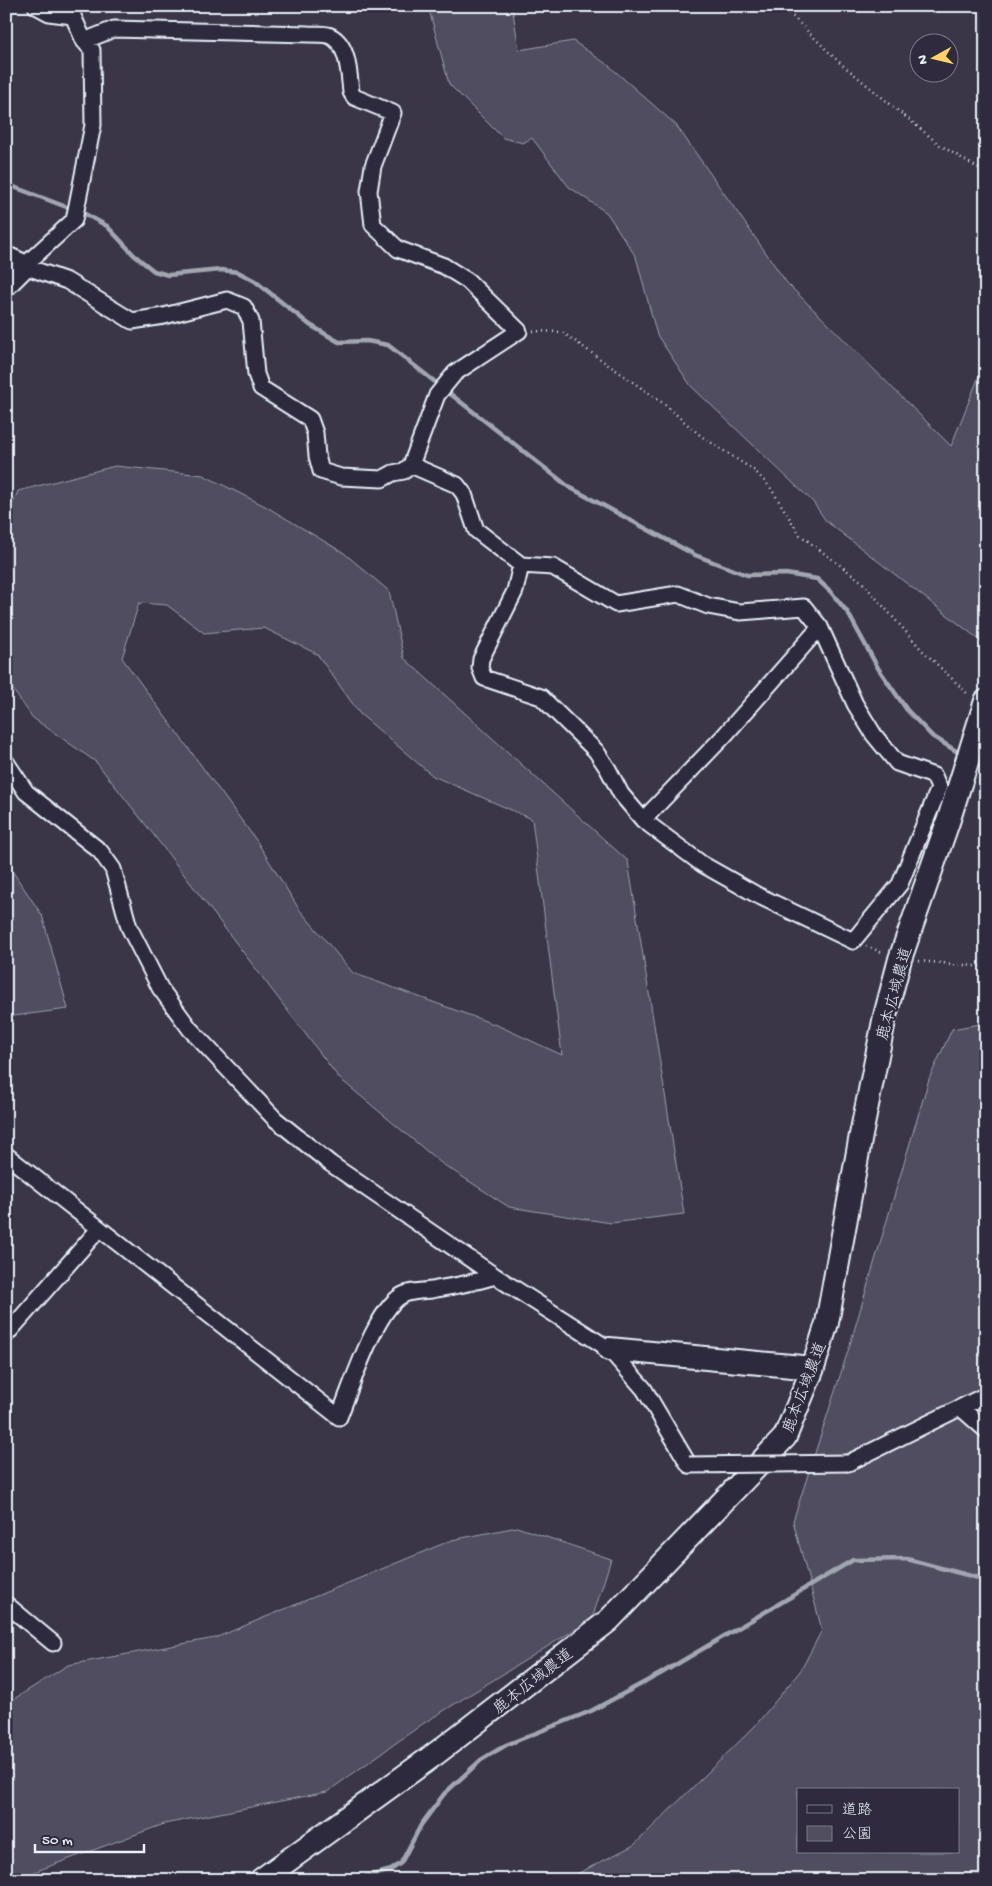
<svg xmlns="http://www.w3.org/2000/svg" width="992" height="1886" font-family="'Gochi Hand','Klee One',sans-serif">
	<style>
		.green { fill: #504e5f; stroke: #9ca0ac; fill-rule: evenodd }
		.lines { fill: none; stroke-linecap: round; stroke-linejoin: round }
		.stream { stroke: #a2a6b1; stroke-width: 4.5 }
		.street-casing { stroke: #e8f1f8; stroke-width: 19 }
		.secondary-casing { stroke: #e8f1f8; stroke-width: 26 }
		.path { stroke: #e8f1f8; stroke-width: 2.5; stroke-dasharray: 1 4; stroke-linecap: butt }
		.street { stroke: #2f2a3d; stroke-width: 15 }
		.secondary { stroke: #2f2a3d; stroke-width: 22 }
		.street-bridge-casing { stroke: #e8f1f8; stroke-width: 19; stroke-linecap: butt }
		.street-bridge { stroke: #2f2a3d; stroke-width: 15 }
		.labels { text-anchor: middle; stroke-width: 4.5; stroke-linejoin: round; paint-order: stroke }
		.street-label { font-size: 16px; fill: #e8f1f8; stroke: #2f2a3d }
	</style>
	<rect width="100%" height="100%" fill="#3a3648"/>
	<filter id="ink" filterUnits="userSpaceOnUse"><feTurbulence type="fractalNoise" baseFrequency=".02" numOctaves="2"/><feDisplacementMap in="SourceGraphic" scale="10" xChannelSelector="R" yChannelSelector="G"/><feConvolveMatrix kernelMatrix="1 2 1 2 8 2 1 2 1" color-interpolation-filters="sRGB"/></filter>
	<g filter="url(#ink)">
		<!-- green -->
		<path class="green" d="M428 6H512L519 50 573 41 608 65 676 125 787 283 951 446 979 376 986 337V645L826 521 813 502 691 386 657 335 636 257 607 213 569 187 532 138 523 143 503 138 449 84Z
			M115 466 203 475 265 506 344 553 389 591 404 658 628 861 684 1214 611 1223 509 1207 441 1163 339 1078 153 834 96 762 33 718 6 680V521L18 491ZM139 603 167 605 204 633 264 628 317 654 360 714 433 776 532 819 562 1055 499 1026 353 973 299 909 256 840 122 658Z
			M6 862 42 915 68 1009 6 1017Z
			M986 1023V1880H565L634 1845 755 1726 801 1670 822 1630 793 1521 848 1351 929 1079 952 1029ZM798 1790H958V1852H798Z
			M517 1527 611 1559 592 1619 424 1723 327 1792 164 1824 34 1872 24 1880H6V1704L68 1665 215 1638 452 1540Z"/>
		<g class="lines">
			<!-- stream -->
			<path class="stream" d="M6 184 85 214 107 226 134 255 154 271 168 275 221 270 238 272 255 281 310 325 339 342 367 341 388 345 569 487 695 555 747 575 786 574 817 579 831 592 848 613 878 668 907 710 932 736 961 754
				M974 762 986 769
				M354 1880 391 1870 401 1863 421 1825 444 1794 481 1760 506 1745 591 1711 660 1674 853 1560 907 1559 986 1580"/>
			<defs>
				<path id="street" d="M36 6 49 13 73 16 84 41 92 50 93 125 74 220 24 266 67 281 132 321 164 316 227 300 244 307 251 321 256 374 261 388 310 419 315 433 317 456 321 471 341 477 382 479 393 473 404 471 411 465
					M84 41 114 29 308 34C314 34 322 34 328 35 349 42 349 75 351 92L354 97 393 113 373 166 369 191 373 225 398 249 444 266 468 281 519 331 455 373 437 395 411 465 457 485 464 494 476 530 521 565 553 567 616 604 678 594 708 606 740 612 804 607 820 627 855 704 874 735 897 763 934 776 939 788 900 884 853 941 757 895 702 864 643 820 621 794 608 769 596 751 541 697 484 678 480 668 481 659 515 591 521 565
					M6 762 26 792 100 851 113 869 129 927 160 988 190 1029 275 1119 331 1164 495 1276 609 1349 644 1389 689 1465
					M643 820 723 737 820 627
					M6 1155 339 1417C351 1388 377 1304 405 1294 413 1291 423 1291 432 1290 453 1286 474 1283 495 1276
					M6 1335 99 1229
					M961 1408 986 1430
					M848 1463 986 1395
					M6 1604 53 1643"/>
				<path id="secondary" d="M6 258 24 266 6 284
					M609 1349 813 1368
					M261 1880 438 1752 608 1621 785 1437 813 1368 827 1323 861 1135 885 1016 900 959 948 822 986 701"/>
			</defs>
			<!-- street casing -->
			<use href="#street" class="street-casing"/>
			<!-- secondary casing -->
			<use href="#secondary" class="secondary-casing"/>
			<!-- path -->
			<path class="path" d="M782 6 839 62 940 145 986 173
				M533 331 562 332 664 404 701 436 755 471 770 487 800 535 861 581 921 649 969 695
				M866 946 884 953
				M919 961 986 967"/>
			<!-- street -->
			<use href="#street" class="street"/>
			<!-- secondary -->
			<use href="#secondary" class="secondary"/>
			<defs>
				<path id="street-bridge" d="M689 1465 848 1463"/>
			</defs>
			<!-- street-bridge casing -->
			<use href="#street-bridge" class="street-bridge-casing"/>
			<!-- street-bridge -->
			<use href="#street-bridge" class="street-bridge"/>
		</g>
	</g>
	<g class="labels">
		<!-- street labels -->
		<g class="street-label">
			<text transform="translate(893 993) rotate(-75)" y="6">鹿本広域農道</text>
			<text transform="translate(803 1387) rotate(-69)" y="6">鹿本広域農道</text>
			<text transform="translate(532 1680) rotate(-38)" y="6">鹿本広域農道</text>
		</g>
	</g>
	<!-- margin -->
	<rect width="992" height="1886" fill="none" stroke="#2f2a3d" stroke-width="25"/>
	<rect x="12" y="12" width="967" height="1861" fill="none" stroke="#e8f1f8" stroke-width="2" filter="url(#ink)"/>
	<!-- legend -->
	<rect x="797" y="1788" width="162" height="65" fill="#2f2a3d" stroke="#797a88"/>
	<rect x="807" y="1805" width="25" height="8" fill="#2f2a3d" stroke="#797a88"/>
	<text x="842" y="1814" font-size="15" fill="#e8f1f8">道路</text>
	<rect x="807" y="1826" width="25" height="15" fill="#504e5f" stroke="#797a88"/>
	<text x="842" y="1838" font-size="15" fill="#e8f1f8">公園</text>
	<!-- north arrow -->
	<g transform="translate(934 58) rotate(262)"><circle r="24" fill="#2f2a3d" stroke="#797a88"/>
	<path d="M0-4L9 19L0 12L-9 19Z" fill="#ffd166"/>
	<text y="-8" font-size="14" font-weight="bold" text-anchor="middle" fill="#e8f1f8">N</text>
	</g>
	<!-- scale -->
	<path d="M35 1844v8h109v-8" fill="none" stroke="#e8f1f8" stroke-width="2.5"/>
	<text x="42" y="1844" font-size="15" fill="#e8f1f8" stroke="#2f2a3d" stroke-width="4" paint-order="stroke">50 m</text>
</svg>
